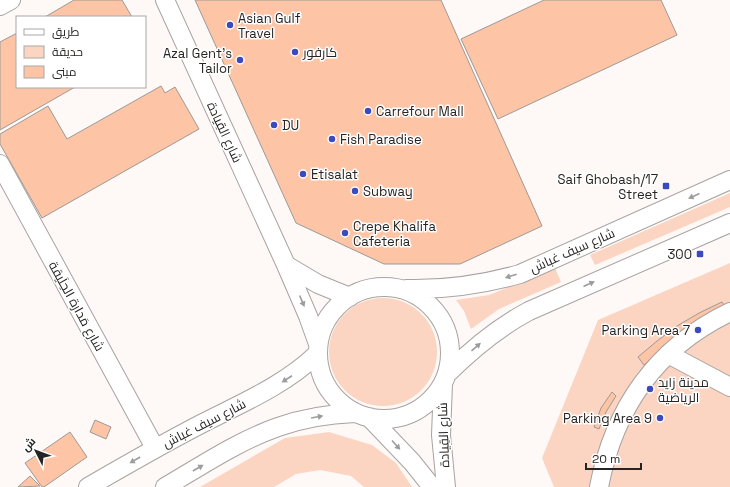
<svg xmlns="http://www.w3.org/2000/svg" width="730" height="487" font-family="'Space Grotesk',Cairo,sans-serif">
	<style>
		.green { fill: #fbd5c2 }
		.building { fill: #fdc4a6; stroke: #9d9996 }
		.lines { fill: none; stroke-linecap: round; stroke-linejoin: round }
		.minor-casing { stroke: #a8a3a0; stroke-width: 20 }
		.minor { stroke: #fff; stroke-width: 18 }
		.oneway { fill: #9d9c9c }
		.poi-dot { fill: #3d4abe; stroke: #fff; stroke-width: 1.5 }
		.labels { text-anchor: middle; stroke-width: 3; stroke-linejoin: round; paint-order: stroke }
		.poi-label { font-size: 13px; fill: #262423; stroke: #fff; text-anchor: start }
		.street-label { font-size: 13px; fill: #262423; stroke: #fff }
	</style>
	<rect width="100%" height="100%" fill="#fef9f6"/>
	<!-- green -->
	<path class="green" d="M730 193V207L595 265 590 255Z
		M730 263V487H554L542 458 598 320Z
		M555 268 561 282 499 309 471 329 464 311 456 300 489 295Z
		M329 352a54 54 0 1 1 108 0a54 54 0 1 1-108 0Z
		M329 432 372 445 396 463 412 487H364L351 476 320 470 296 474 274 487H200L285 438Z"/>
	<!-- building -->
	<path class="building" d="M74 0H122L132 17H45Z
		M195 0H441L542 226 460 264H384L296 223Z
		M544 0H661L677 35 498 119 461 39Z
		M17 33V87H75L0 130V42Z
		M161 86 165 93 175 87 199 129 42 218 0 144V134L48 106 67 139Z
		M722 302 727 310 659 352 644 365 638 357 657 341 677 326 699 313Z
		M612 392 616 396 606 412 599 429 594 427 601 408Z
		M95 420 111 427 106 439 90 432Z
		M70 432 87 457 44 487H42L25 463Z
		M30 476 40 486 18 487Z"/>
	<g class="lines">
		<defs>
			<path id="minor" d="M165 0 286 265 308 316 318 344
				M0 6 11 0
				M0 164 155 448
				M286 265 318 284 350 297
				M318 353a66 66 0 1 1 132 0a66 66 0 1 1-132 0Z
				M406 289C447 290 481 285 520 274L730 180
				M668 354 730 387
				M447 374C472 349 497 328 529 311L730 223
				M443 384 441 435 446 487
				M369 417 412 462 432 487
				M88 487C126 465 164 443 203 423 242 403 285 385 317 354
				M165 487C201 466 238 441 278 427 303 418 329 414 355 413
				M599 487C614 408 657 347 730 312"/>
		</defs>
		<!-- minor casing -->
		<use href="#minor" class="minor-casing"/>
		<!-- minor -->
		<use href="#minor" class="minor"/>
	</g>
	<!-- one-way arrows -->
	<defs><path id="oneway-solid" d="M-6-.8H1V-3.2L6.5 0L1 3.2V.8H-6Z"/></defs>
	<g class="oneway">
		<use href="#oneway-solid" transform="translate(694 196) rotate(156)"/>
		<use href="#oneway-solid" transform="translate(511 276) rotate(163)"/>
		<use href="#oneway-solid" transform="translate(589 284) rotate(-24)"/>
		<use href="#oneway-solid" transform="translate(302 301) rotate(67)"/>
		<use href="#oneway-solid" transform="translate(476 347) rotate(-41)"/>
		<use href="#oneway-solid" transform="translate(287 379) rotate(147)"/>
		<use href="#oneway-solid" transform="translate(317 417) rotate(-10)"/>
		<use href="#oneway-solid" transform="translate(396 445) rotate(48)"/>
		<use href="#oneway-solid" transform="translate(135 460) rotate(150)"/>
		<use href="#oneway-solid" transform="translate(198 468) rotate(-30)"/>
	</g>
	<!-- markers -->
	<g class="poi-dot">
		<circle cx="230" cy="25" r="4"/>
		<circle cx="295" cy="52" r="4"/>
		<circle cx="240" cy="60" r="4"/>
		<circle cx="368" cy="111" r="4"/>
		<circle cx="274" cy="125" r="4"/>
		<circle cx="332" cy="139" r="4"/>
		<circle cx="303" cy="174" r="4"/>
		<rect x="662" y="182" width="8" height="8" rx="2"/>
		<circle cx="355" cy="191" r="4"/>
		<circle cx="345" cy="233" r="4"/>
		<rect x="696" y="250" width="8" height="8" rx="2"/>
		<circle cx="698" cy="330" r="4"/>
		<circle cx="650" cy="389" r="4"/>
		<circle cx="660" cy="418" r="4"/>
	</g>
	<g class="labels">
		<!-- poi labels -->
		<g class="poi-label">
			<text x="238" y="23">Asian Gulf<tspan x="238" dy="15">Travel</tspan></text>
			<text x="303" y="57">كارفور</text>
			<text x="232" y="58" text-anchor="end">Azal Gent's<tspan x="232" dy="15">Tailor</tspan></text>
			<text x="376" y="116">Carrefour Mall</text>
			<text x="282" y="130">DU</text>
			<text x="340" y="144">Fish Paradise</text>
			<text x="311" y="179">Etisalat</text>
			<text x="658" y="184" text-anchor="end">Saif Ghobash/17<tspan x="658" dy="15">Street</tspan></text>
			<text x="363" y="196">Subway</text>
			<text x="353" y="231">Crepe Khalifa<tspan x="353" dy="15">Cafeteria</tspan></text>
			<text x="692" y="259" text-anchor="end">300</text>
			<text x="690" y="335" text-anchor="end">Parking Area 7</text>
			<text x="658" y="387">مدينة زايد<tspan x="658" dy="15">الرياضية</tspan></text>
			<text x="652" y="423" text-anchor="end">Parking Area 9</text>
		</g>
		<!-- street labels -->
		<g class="street-label">
			<text transform="translate(225 132) rotate(65)" y="5">شارع القِيادة</text>
			<text transform="translate(572 250) rotate(-24)" y="5">شارع سيف غباش</text>
			<text transform="translate(77 306) rotate(61)" y="5">شارع مَدارة الحِلَيقة</text>
			<text transform="translate(204 423) rotate(-27)" y="5">شارع سيف غباش</text>
			<text transform="translate(443 435) rotate(-92)" y="5">شارع القِيادة</text>
		</g>
	</g>
	<!-- legend -->
	<rect x="16" y="16" width="130" height="72" fill="#ffffff" stroke="#a8a7a7"/>
	<rect x="24" y="29" width="20" height="6" fill="#ffffff" stroke="#a8a7a7"/>
	<text x="52" y="36" font-size="12" fill="#262423">طريق</text>
	<rect x="24" y="46" width="20" height="12" fill="#fbd5c2" stroke="#a8a7a7"/>
	<text x="52" y="56" font-size="12" fill="#262423">حديقة</text>
	<rect x="24" y="66" width="20" height="12" fill="#fdc4a6" stroke="#a8a7a7"/>
	<text x="52" y="76" font-size="12" fill="#262423">مبنى</text>
	<!-- north arrow -->
	<g transform="translate(36 451) rotate(312)" stroke="#ffffff" stroke-width="3" paint-order="stroke">
	<path d="M0-3L7 15L0 10L-7 15Z" fill="#262423"/>
	<text y="-6" font-size="11" font-weight="bold" text-anchor="middle" fill="#262423">ش</text>
	</g>
	<!-- scale -->
	<path d="M586 463v6h55v-6" fill="none" stroke="#262423" stroke-width="2"/>
	<text x="592" y="463" font-size="12" fill="#262423" stroke="#ffffff" stroke-width="3" paint-order="stroke">20 m</text>
</svg>
